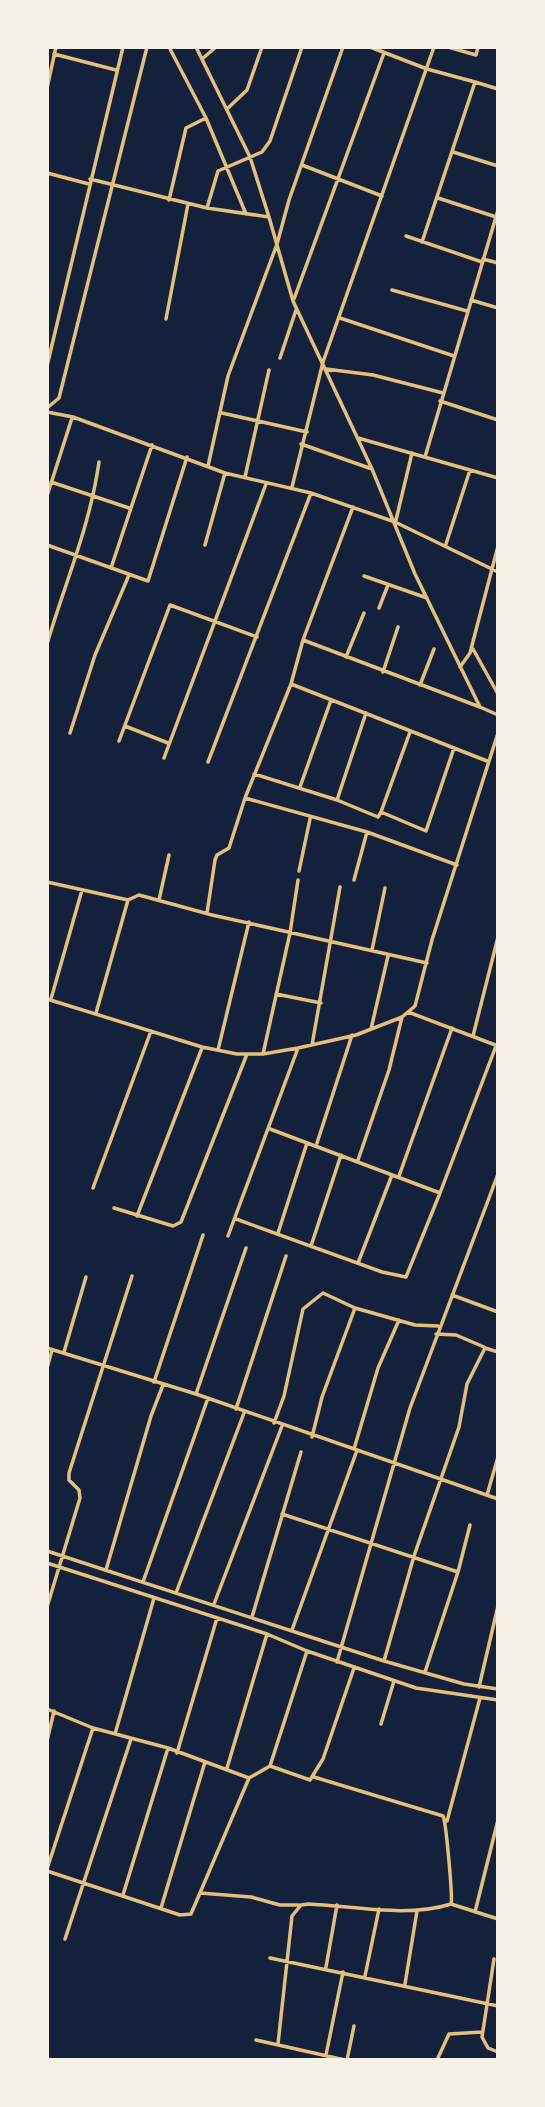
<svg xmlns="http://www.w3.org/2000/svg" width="545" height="2107" font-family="'Archivo Narrow',sans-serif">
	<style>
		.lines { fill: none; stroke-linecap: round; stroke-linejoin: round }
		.minor { stroke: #e5c07b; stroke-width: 3.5 }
	</style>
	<rect width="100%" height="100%" fill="#14213d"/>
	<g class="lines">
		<!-- minor -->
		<path class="minor" d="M169 47 206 118 246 214
			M196 47 250 157 269 217
			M370 47 427 69 475 82
			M448 47 476 55 478 47
			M54 54 116 70
			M202 59 216 47
			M47 88 56 47
			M227 109 247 90 262 47
			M453 152 498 166
			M302 165 382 196
			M47 173 89 184
			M90 179 207 208 269 217 293 301 372 469 415 574 480 707 498 715
			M438 198 496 217
			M169 200 186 128 206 118
			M207 208 218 171 262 152 270 141 302 47
			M406 236 482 262
			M422 242 475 82 498 89
			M483 259 498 263
			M392 290 467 311
			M294 299 384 53
			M471 300 498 308
			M340 318 454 356
			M166 319 188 204
			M280 358 296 310
			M47 366 123 47
			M326 369 373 375 443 393
			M440 401 498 420
			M47 408 59 398 147 47
			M47 412 73 417 225 473 311 493 395 522 498 572
			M222 413 307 432
			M358 438 498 478
			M301 444 372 469
			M425 457 498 210
			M208 466 228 376 277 244 289 200 343 47
			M245 477 269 370
			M51 482 129 508
			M292 487 323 362 434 47
			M47 496 72 418
			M353 507 303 640 291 684 245 798 367 832 457 865
			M396 520 412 453
			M446 544 470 470
			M47 545 148 581 187 457
			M205 545 225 473
			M111 568 152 445
			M364 576 427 598
			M379 608 388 585
			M303 640 480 707
			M47 644C65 583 90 526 99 462
			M473 649 498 694
			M346 657 364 613
			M460 667 470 653 498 546
			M383 672 398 627
			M291 684 487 761
			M420 685 434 649
			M125 726 168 743
			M410 732 381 812 426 831 454 748
			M70 733 95 655 129 575
			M119 741 170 605 257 637
			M164 758 266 484
			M208 762 311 493
			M254 774 337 800 366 713
			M300 787 331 700
			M337 800 378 817 381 812
			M299 871 310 819
			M354 880 367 832
			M47 882 128 900 139 895 212 915 427 963
			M159 900 169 855
			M207 913 215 860 217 855 229 848 245 798
			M372 950 385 888
			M276 994 321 1003
			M47 999 202 1047 237 1054H263L298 1048 356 1035 402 1017 415 1006 432 940 498 733
			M51 999 82 890
			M408 1012 498 1046
			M96 1013 128 900
			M371 1029 388 956
			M473 1036 498 937
			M312 1045 340 887
			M218 1050 249 922
			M263 1054 290 933 298 880
			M270 1129 440 1193 496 1046
			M317 1143 352 1035
			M358 1160 389 1070 402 1017
			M399 1176 452 1028
			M93 1188 151 1031
			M114 1208 173 1226 181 1222 247 1054
			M137 1216 202 1048
			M236 1219 382 1272 406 1277 440 1193
			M278 1233 307 1143
			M228 1236 298 1048
			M311 1246 341 1155
			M358 1263 392 1175
			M452 1295 498 1312
			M436 1334 456 1335 484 1347
			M47 1348 196 1394 498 1499
			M64 1352 86 1277
			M47 1368 52 1350
			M154 1382 203 1235
			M196 1394 246 1248
			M236 1409 286 1256
			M274 1423 284 1396 303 1309 323 1293 355 1308
			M312 1437 322 1397 355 1308 415 1325 438 1326
			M354 1449 378 1368 399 1320
			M487 1495 498 1457
			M282 1514 458 1572 425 1672
			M47 1551 384 1661 464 1684 498 1689
			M47 1563 267 1634 307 1651 416 1688 498 1700
			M106 1570 151 1416 163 1385
			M458 1572 470 1525
			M143 1582 208 1398
			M176 1593 244 1413
			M214 1604 282 1426
			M47 1607 80 1498 79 1490 69 1480V1473L132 1276
			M252 1617 301 1452
			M292 1630 356 1453
			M384 1661 414 1556 459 1427 467 1384 485 1348 498 1352
			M337 1662 410 1408 498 1174
			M479 1687 498 1606
			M47 1709 93 1728 168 1748 249 1778 270 1766 310 1780 323 1759 354 1668
			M381 1724 394 1681
			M115 1734 154 1598
			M47 1741 54 1711
			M177 1753 217 1618
			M270 1766 307 1651
			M227 1768 267 1634
			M447 1821 480 1698
			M47 1869 93 1728
			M47 1871 180 1915 191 1914 249 1778
			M200 1893 251 1897 280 1905H299
			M123 1895 168 1748
			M451 1904 498 1919
			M161 1908 205 1762
			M475 1912 498 1820
			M65 1939 131 1739
			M270 1958 498 2006
			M494 1959 482 2037 488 2048 498 2052
			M326 1967 337 1905
			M365 1976 379 1909
			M405 1984 417 1911
			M256 2040 345 2060
			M278 2044 292 1916 301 1905 308 1904C354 1906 407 1918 451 1904 453 1899 446 1821 443 1816L314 1777
			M326 2055 343 1972
			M347 2060 354 2026
			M437 2060 449 2034 482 2032"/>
	</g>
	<!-- border -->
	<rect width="545" height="2107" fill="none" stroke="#f6f1e7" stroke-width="98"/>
</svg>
